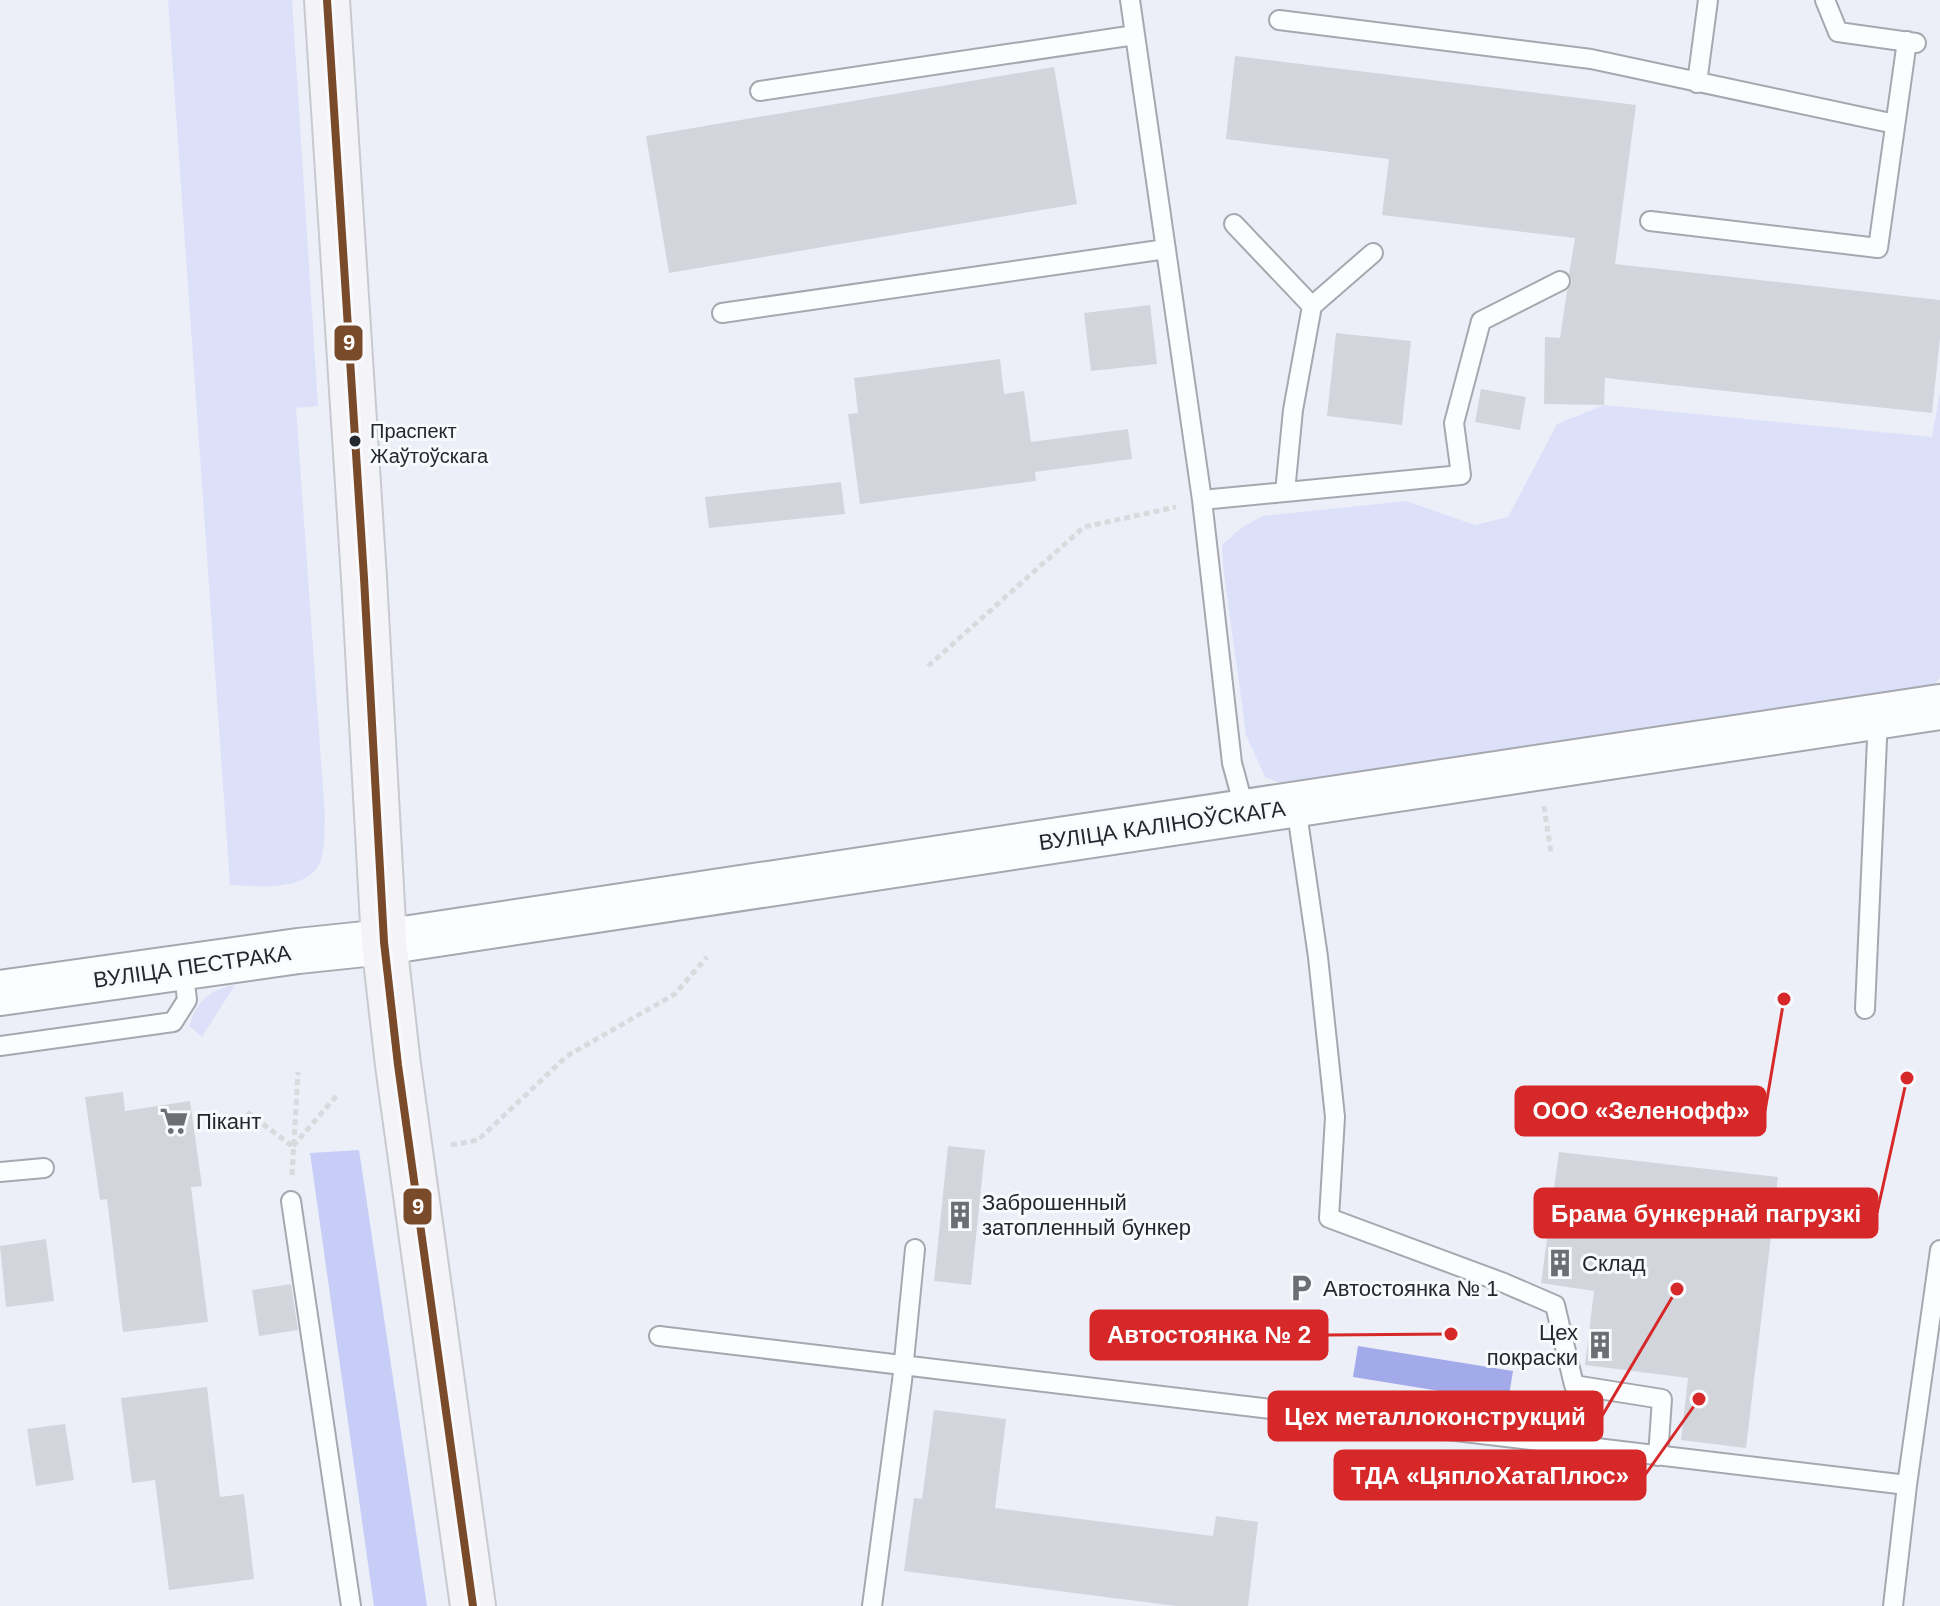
<svg xmlns="http://www.w3.org/2000/svg" width="1940" height="1606" font-family="Arial,sans-serif">
	<style>
		.green { fill: #dce1f9 }
		.forest { fill: #c6cdf7 }
		.water { fill: #a3aae9 }
		.building { fill: #d3d5dc }
		.lines { fill: none; stroke-linecap: round; stroke-linejoin: round }
		.service-casing { stroke: #a6a8af; stroke-width: 22 }
		.tertiary-casing { stroke: #a6a8af; stroke-width: 48 }
		.primary-casing { stroke: #c9cacf; stroke-width: 48 }
		.path { stroke: #d9dadd; stroke-width: 5; stroke-dasharray: 6 4; stroke-linecap: butt }
		.service { stroke: #fcfdfe; stroke-width: 18 }
		.tertiary { stroke: #fcfdfe; stroke-width: 44 }
		.primary { stroke: #f3f3f8; stroke-width: 44 }
		.bus-1-casing { stroke: #f9fafe; stroke-width: 14 }
		.bus-1 { stroke: #7a4b2a; stroke-width: 8 }
		.bus-dot { fill: #26282f; stroke: #f9fafe; stroke-width: 3 }
		.labels { text-anchor: middle; stroke-width: 6; stroke-linejoin: round; paint-order: stroke }
		.bus-label { font-size: 20px; fill: #26282f; stroke: #f9fafe; text-anchor: start }
		.street-label { font-size: 22px; fill: #26282f; stroke: #f9fafe }
		.poi-label { font-size: 22px; fill: #26282f; stroke: #f9fafe; text-anchor: start }
		.leader { fill: none; stroke: #d62828; stroke-width: 3 }
		.callout-dot { fill: #d62828; stroke: #f9fafe; stroke-width: 3 }
		.callout { fill: #d62828; stroke: #d62828; stroke-width: 3 }
		.callout-label { font-size: 24px; text-anchor: middle; font-weight: bold; fill: #fff }
		.line-badge { stroke: #f9fafe; stroke-width: 3 }
		.badge-label { font-size: 22px; text-anchor: middle; font-weight: bold; fill: #fff }
	</style>
	<rect width="100%" height="100%" fill="#edeff8"/>
	<!-- green -->
	<path class="green" d="M168 0H292L318 406 296 408 325 817C324 833 326 855 317 868 299 892 255 886 230 885Z
		M1940 392V678L1934 684 1902 695 1292 788 1265 777 1246 735 1223 566 1222 545 1241 528 1263 516 1406 501 1475 525 1508 517 1557 424 1604 405 1932 437Z
		M235 985 202 1037 189 1026C198 1000 209 990 235 985Z"/>
	<!-- forest -->
	<path class="forest" d="M359 1150 427 1606H374L310 1153Z"/>
	<!-- water -->
	<path class="water" d="M1358 1346 1513 1371 1508 1402 1353 1377Z"/>
	<!-- building -->
	<path class="building" d="M1235 56 1636 105 1615 264 1940 300V338L1932 413 1605 378 1604 405 1544 404 1545 337 1560 338 1567 291 1572 282 1569 274 1575 238 1382 215 1389 159 1226 139Z
		M1054 67 1077 204 669 273 646 136Z
		M1150 305 1157 364 1091 371 1084 313Z
		M1336 333 1411 341 1402 425 1327 416Z
		M1000 359 1004 394 1024 391 1031 442 1128 429 1132 459 1035 472 1036 481 860 504 848 414 858 413 854 378Z
		M1481 389 1526 397 1520 430 1475 422Z
		M841 482 845 514 709 528 705 497Z
		M123 1092 125 1111 190 1101 202 1186 191 1187 208 1322 123 1332 107 1199 100 1200 85 1097Z
		M948 1146 985 1150 971 1285 934 1281Z
		M1559 1152 1778 1177 1746 1448 1681 1440 1688 1378 1585 1365 1594 1291 1541 1283Z
		M46 1239 54 1301 6 1307 0 1246Z
		M291 1284 298 1330 259 1336 252 1290Z
		M207 1387 220 1497 244 1494 254 1579 169 1590 155 1480 132 1483 121 1398Z
		M934 1410 1006 1419 995 1508 1213 1536 1216 1516 1258 1522 1248 1606H1176L904 1571 914 1498 922 1499Z
		M65 1424 74 1480 36 1486 27 1429Z"/>
	<g class="lines">
		<defs>
			<path id="service" d="M1130 0 1202 500 1232 763 1245 811
				M1825 0 1838 32 1916 43
				M1279 20 1591 59 1895 124
				M1697 83 1708 0
				M760 91 1135 35
				M1650 221 1878 248 1907 41
				M1234 224 1312 306
				M722 313 1166 249
				M1285 492 1293 410 1312 306 1373 253
				M1202 500 1461 475 1454 423 1481 321 1560 281
				M1296 806 1318 957 1335 1117 1329 1218 1504 1283 1555 1305 1574 1385 1662 1399 1658 1456
				M1865 1009 1878 717
				M0 1046 173 1022 187 1000 183 967
				M0 1172 44 1168
				M291 1201 351 1606
				M659 1336 1907 1485
				M872 1606 902 1381 915 1249
				M1893 1606 1907 1485 1940 1250"/>
			<path id="tertiary" d="M0 993 298 951 384 942 1940 707"/>
			<path id="primary" d="M327 0 364 578 384 942 398 1065 473 1606"/>
		</defs>
		<!-- service casing -->
		<use href="#service" class="service-casing"/>
		<!-- tertiary casing -->
		<use href="#tertiary" class="tertiary-casing"/>
		<!-- primary casing -->
		<use href="#primary" class="primary-casing"/>
		<!-- path -->
		<path class="path" d="M928 666 1084 527 1176 507
			M1544 806 1551 853
			M247 1112 292 1146
			M451 1145 478 1140 567 1056 675 994 707 957
			M293 1146 339 1093
			M292 1175 298 1072"/>
		<!-- service -->
		<use href="#service" class="service"/>
		<!-- tertiary -->
		<use href="#tertiary" class="tertiary"/>
		<!-- primary -->
		<use href="#primary" class="primary"/>
		<defs>
			<path id="bus-1" d="M327 0 364 578 384 942 398 1065 473 1606"/>
		</defs>
		<!-- bus-1 casing -->
		<use href="#bus-1" class="bus-1-casing"/>
		<!-- bus-1 -->
		<use href="#bus-1" class="bus-1"/>
	</g>
	<!-- icons -->
	<defs>
		<symbol id="supermarket-bare" viewBox="-9 -9 18 18"><path d="M-6-5.5h2.5l.6 2H6L4.5 2H-2.5L-4.4-4H-6ZM-1.5 3.2a1.3 1.3 0 1 0 .1 0ZM3 3.2a1.3 1.3 0 1 0 .1 0Z" fill="#6c6e75" stroke="#f9fafe" stroke-width="2.5" paint-order="stroke"/></symbol>
		<symbol id="building-bare" viewBox="-9 -9 18 18"><path d="M-4-6H4V6H1V3H-1V6H-4ZM-2.5-4.3h1.7v1.8h-1.7ZM.8-4.3h1.7v1.8H.8ZM-2.5-1h1.7V.8h-1.7ZM.8-1h1.7V.8H.8Z" fill="#6c6e75" stroke="#f9fafe" stroke-width="2.5" paint-order="stroke"/></symbol>
		<symbol id="parking-bare" viewBox="-9 -9 18 18"><path d="M-3.5-5.5H1a3.5 3.5 0 0 1 0 7H-1V5.5H-3.5ZM-1-3.4V-.6H.8a1.4 1.4 0 0 0 0-2.8Z" fill="#6c6e75" stroke="#f9fafe" stroke-width="2.5" paint-order="stroke"/></symbol>
	</defs>
	<g fill-rule="evenodd">
		<use href="#supermarket-bare" x="154" y="1101" width="40" height="40"/>
		<use href="#building-bare" x="940" y="1195" width="40" height="40"/>
		<use href="#building-bare" x="1540" y="1243" width="40" height="40"/>
		<use href="#parking-bare" x="1281" y="1268" width="40" height="40"/>
		<use href="#building-bare" x="1580" y="1325" width="40" height="40"/>
	</g>
	<!-- markers -->
	<circle class="bus-dot" cx="355" cy="441" r="7"/>
	<g class="labels">
		<!-- bus labels -->
		<g class="bus-label">
			<text x="370" y="438">Праспект<tspan x="370" dy="25">Жаўтоўскага</tspan></text>
		</g>
		<!-- street labels -->
		<g class="street-label">
			<text transform="translate(1162 825) rotate(-8)" y="8">ВУЛІЦА КАЛІНОЎСКАГА</text>
			<text transform="translate(192 966) rotate(-8)" y="8">ВУЛІЦА ПЕСТРАКА</text>
		</g>
		<!-- poi labels -->
		<g class="poi-label">
			<text x="196" y="1129">Пікант</text>
			<text x="982" y="1210">Заброшенный<tspan x="982" dy="25">затопленный бункер</tspan></text>
			<text x="1582" y="1271">Склад</text>
			<text x="1323" y="1296">Автостоянка № 1</text>
			<text x="1578" y="1340" text-anchor="end">Цех<tspan x="1578" dy="25">покраски</tspan></text>
		</g>
	</g>
	<!-- callouts -->
	<path class="leader" d="M1784 999L1765 1111M1907 1078L1877 1213M1451 1334L1327 1335M1677 1289L1602 1416M1699 1399L1645 1475"/>
	<g class="callout-dot">
		<circle cx="1784" cy="999" r="8"/>
		<circle cx="1907" cy="1078" r="8"/>
		<circle cx="1451" cy="1334" r="8"/>
		<circle cx="1677" cy="1289" r="8"/>
		<circle cx="1699" cy="1399" r="8"/>
	</g>
	<g class="callout">
		<rect x="1516" y="1087" width="249" height="48" rx="8"/>
		<rect x="1535" y="1189" width="342" height="48" rx="8"/>
		<rect x="1091" y="1311" width="236" height="48" rx="8"/>
		<rect x="1269" y="1392" width="333" height="48" rx="8"/>
		<rect x="1335" y="1451" width="310" height="48" rx="8"/>
	</g>
	<g class="callout-label">
		<text x="1641" y="1119">ООО «Зеленофф»</text>
		<text x="1706" y="1222">Брама бункернай пагрузкі</text>
		<text x="1209" y="1343">Автостоянка № 2</text>
		<text x="1435" y="1425">Цех металлоконструкций</text>
		<text x="1490" y="1484">ТДА «ЦяплоХатаПлюс»</text>
	</g>
	<g class="line-badge">
		<rect x="333" y="324" width="31" height="38" rx="8" fill="#7a4b2a"/>
		<rect x="402" y="1187" width="31" height="39" rx="8" fill="#7a4b2a"/>
	</g>
	<g class="badge-label">
		<text x="349" y="350">9</text>
		<text x="418" y="1214">9</text>
	</g>
</svg>
